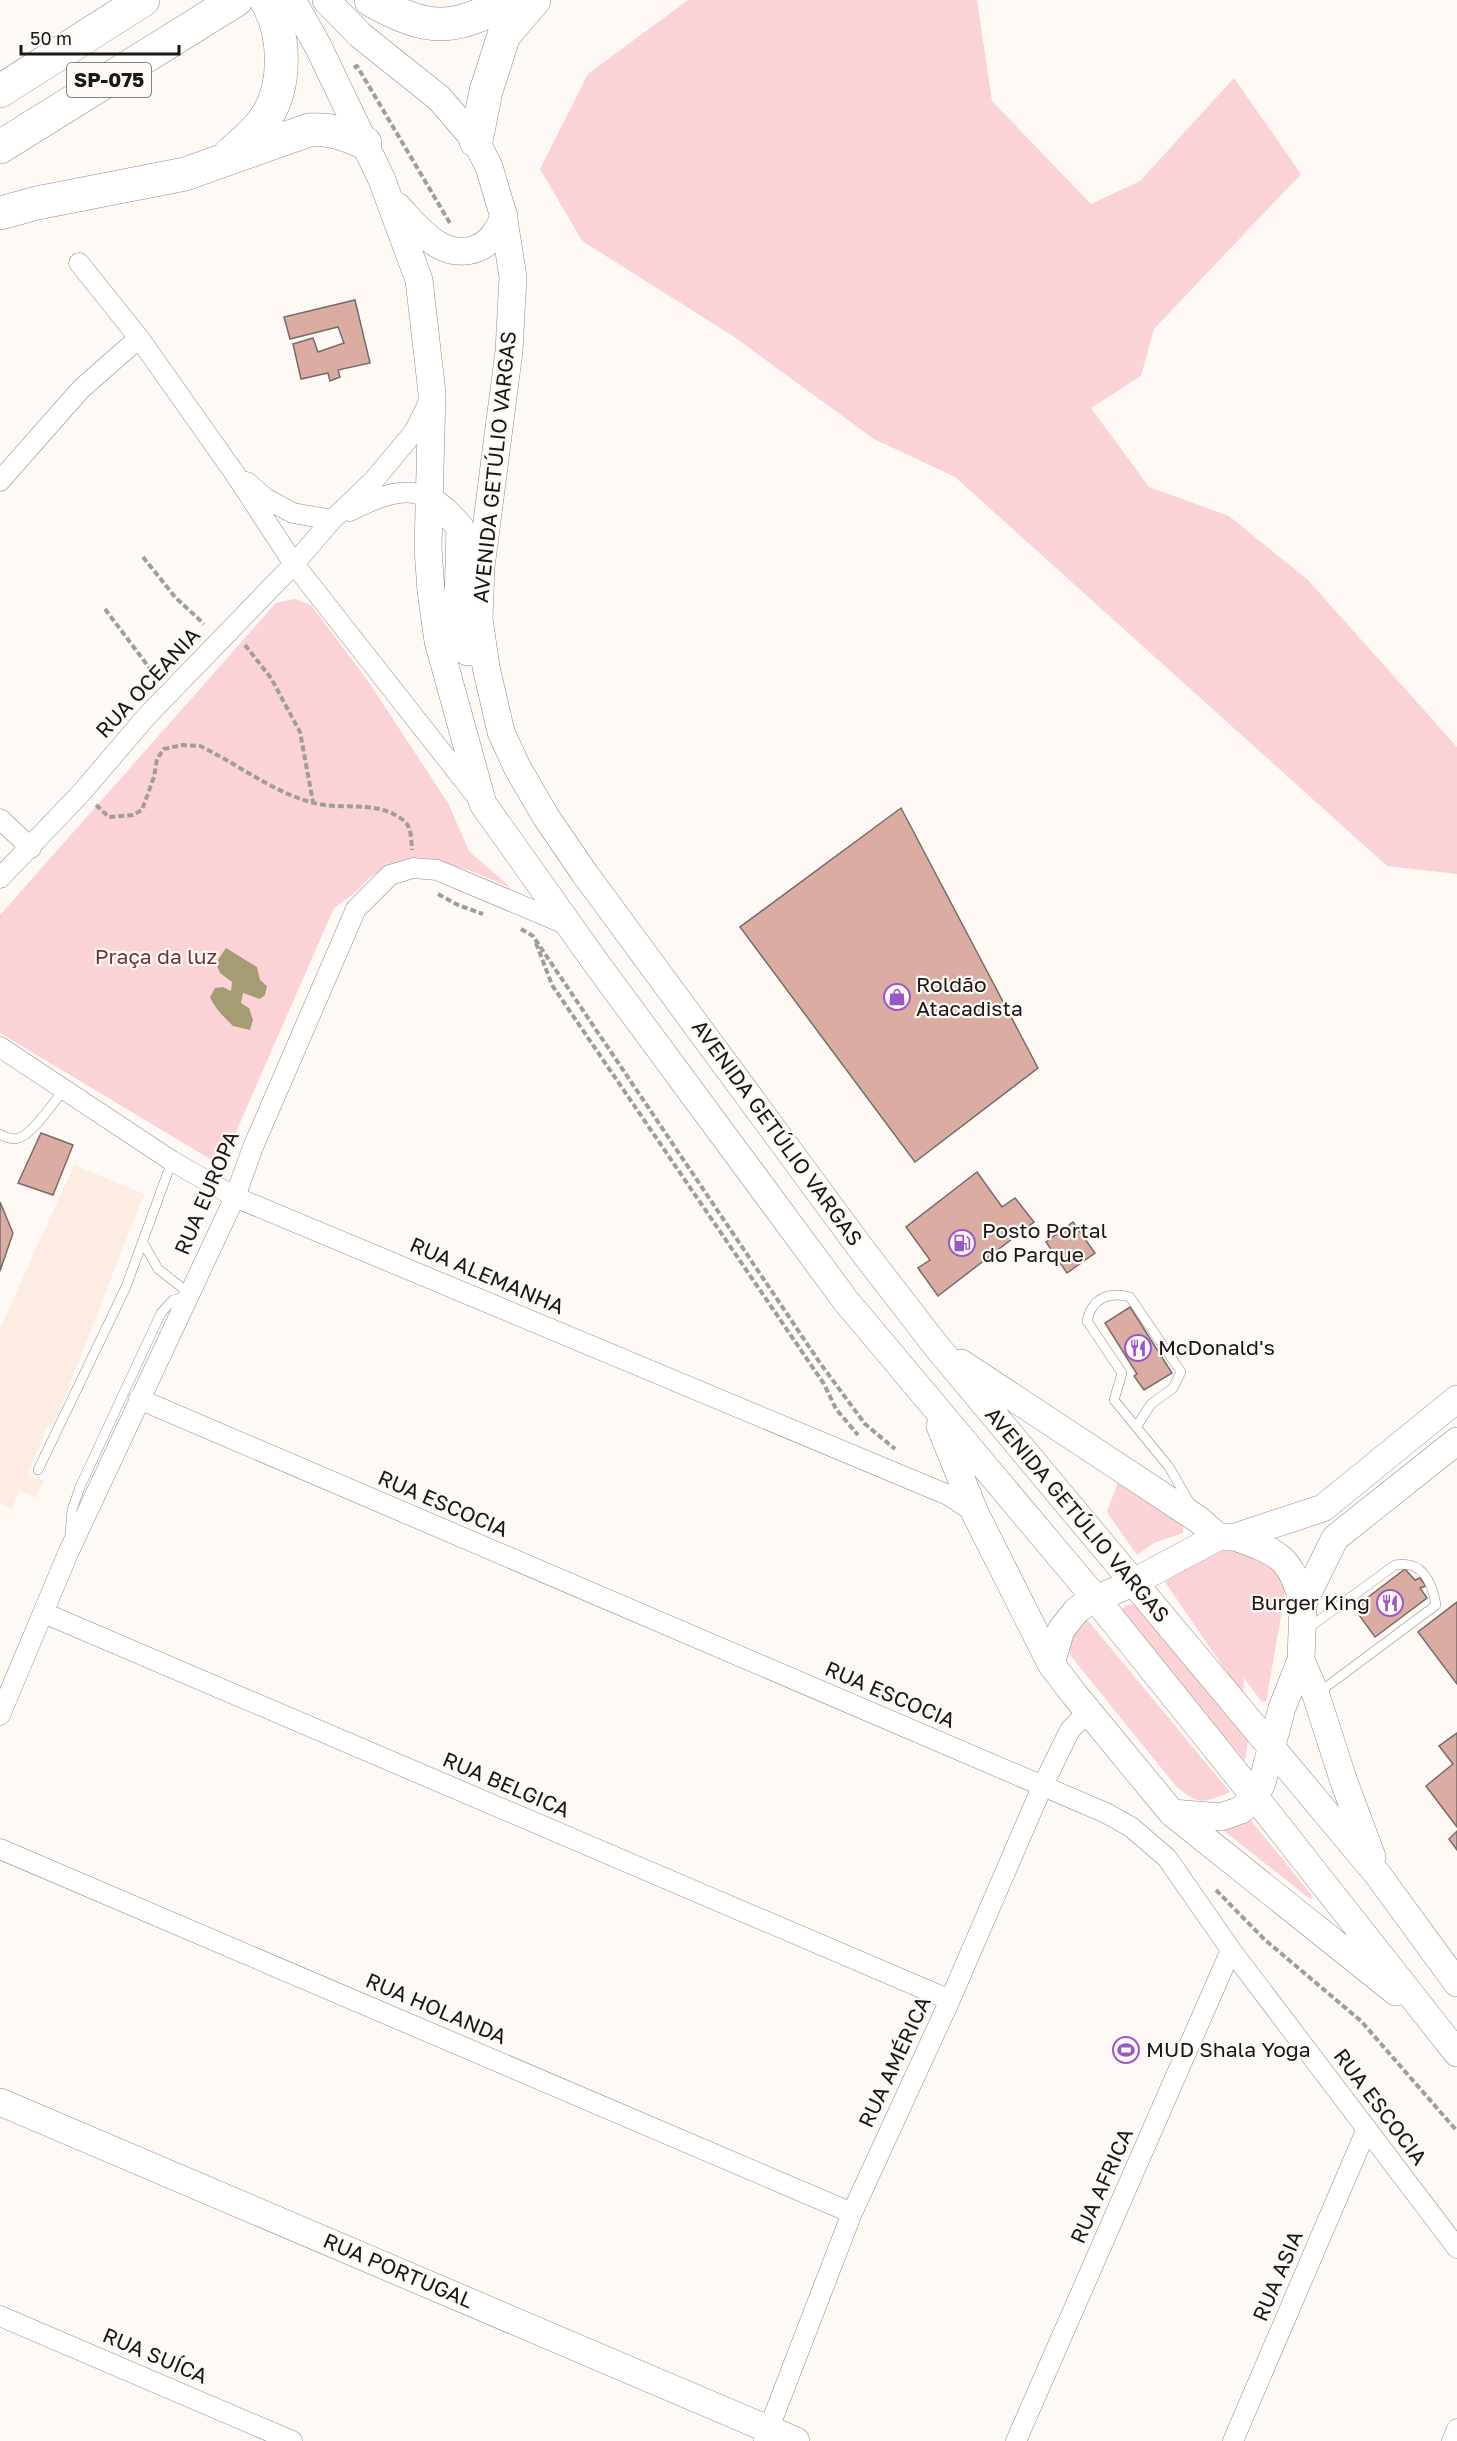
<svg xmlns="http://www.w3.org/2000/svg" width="1457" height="2441" font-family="'Golos Text',sans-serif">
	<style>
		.built { fill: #fcece2 }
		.green { fill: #fbd3d7 }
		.water { fill: #a59c74 }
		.building { fill: #dbada2; stroke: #766c6a; stroke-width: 1.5 }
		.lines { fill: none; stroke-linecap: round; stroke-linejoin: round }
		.lane-casing { stroke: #928a85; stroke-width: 10 }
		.street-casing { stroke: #928a85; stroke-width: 21 }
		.secondary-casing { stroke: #928a85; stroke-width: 28 }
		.highway-casing { stroke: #928a85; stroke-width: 34 }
		.path { stroke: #a19d99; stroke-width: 4; stroke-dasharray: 6 3; stroke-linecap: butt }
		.lane { stroke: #fff; stroke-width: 9 }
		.street { stroke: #fff; stroke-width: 20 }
		.secondary { stroke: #fff; stroke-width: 27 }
		.highway { stroke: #fff; stroke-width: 33 }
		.labels { text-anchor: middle; stroke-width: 4.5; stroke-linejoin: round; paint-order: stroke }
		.shield { fill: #fef9f5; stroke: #5e5b58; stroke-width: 1.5 }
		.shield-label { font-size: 20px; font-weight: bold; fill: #1a1715 }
		.street-label { font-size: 21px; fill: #1a1715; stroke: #fef9f5 }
		.park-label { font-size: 21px; fill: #6f323b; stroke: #fef9f5 }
		.poi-label { font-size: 21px; fill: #1a1715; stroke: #fef9f5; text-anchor: start }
	</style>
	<rect width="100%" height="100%" fill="#fef9f5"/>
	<!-- built -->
	<path class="built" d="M74 1165 144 1194 54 1424 48 1425 27 1475 43 1481 36 1498 20 1490 12 1509 0 1503V1329Z"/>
	<!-- green -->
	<path class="green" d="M688 0H977L992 101 1091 204 1140 181 1234 78 1301 174 1154 329 1141 376 1091 408 1149 487 1229 516 1308 580 1457 747V874L1387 866 955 477 874 439 733 336 582 241 540 169 588 74Z
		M295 599 311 605 368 681 448 803 469 851 511 888C467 869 418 845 374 875 367 879 362 886 357 891 350 897 342 902 334 908L228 1150 210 1159 0 1033V915L276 603Z
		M1118 1482 1183 1524V1533L1154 1543 1137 1555 1107 1512Z
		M1244 1549C1263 1559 1278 1567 1286 1587L1266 1702 1261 1701 1244 1678 1243 1696 1165 1582 1213 1552Z
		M1133 1604 1138 1606 1248 1740 1245 1761 1120 1613 1124 1606Z
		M1085 1617 1230 1792C1203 1804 1197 1805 1175 1785L1070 1655V1640Z
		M1250 1819 1314 1898 1310 1899 1219 1827Z"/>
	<!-- water -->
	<path class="water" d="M226 948 257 967 260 980 267 986 265 995 260 999 243 993 241 1003 249 1008 253 1020 250 1030 233 1026C224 1017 215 1009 210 997L215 988 223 987 231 991 232 982 220 973 216 963Z"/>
	<!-- building -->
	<path class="building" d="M355 300 370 363 338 370 340 377 330 381 328 373 301 379 293 344 313 338 318 352 344 343 338 327 290 339 284 317Z
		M901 808 1038 1068 915 1162 740 927Z
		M41 1133 73 1145 53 1195 18 1183Z
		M977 1172 1002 1207 1015 1198 1034 1222 938 1296 918 1268 930 1260 906 1227Z
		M0 1202 13 1233 0 1271Z
		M1073 1222 1095 1253 1067 1273 1046 1242Z
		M1130 1307 1172 1373 1144 1390 1134 1376 1137 1374 1105 1323Z
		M1405 1569 1415 1580 1420 1578 1426 1586 1420 1588 1427 1598 1375 1637 1354 1608Z
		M1457 1602V1684L1418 1632Z
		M1457 1733V1827L1426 1786 1453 1764 1439 1746Z
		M1457 1831V1850L1449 1839Z"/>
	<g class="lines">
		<defs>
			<path id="lane" d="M0 1134C5 1137 13 1140 19 1138 32 1135 55 1100 65 1089
				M142 1241 158 1269 189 1293
				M1137 1426 1151 1404 1173 1388 1181 1372 1130 1297C1109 1291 1092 1298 1087 1321L1122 1373 1114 1400 1169 1467 1191 1505
				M38 1470 126 1287 172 1161
				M70 1534 72 1510 80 1487 161 1313 173 1300 186 1297
				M1307 1629 1395 1565C1422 1560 1432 1581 1436 1605L1318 1693"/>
			<path id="street" d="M79 263 139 338 233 471 294 564 477 797
				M0 481 81 389 139 338
				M247 482 265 498 293 513 332 520
				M350 511C372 500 405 483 429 499
				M0 819 31 848
				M0 878 82 792 146 717 294 564 332 520 374 480 414 432 429 402
				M0 1047 172 1161 235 1197 948 1495 975 1513
				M139 1399 1106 1813 1131 1827 1167 1858 1231 1950 1457 2248
				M44 1613 950 2000
				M0 1715 69 1551 235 1197 253 1147 356 909 390 875 413 868 437 870 570 926
				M0 1849 852 2213
				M0 2316 292 2441
				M764 2441 852 2213 950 2000 1042 1787 1070 1730 1088 1712
				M1016 2441 1231 1950
				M1233 2441 1366 2131
				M1452 2441 1457 2429"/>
			<path id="secondary" d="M292 0 318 46 382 180 419 280 432 393 428 548 431 591 438 641 483 804 599 967 846 1301 1096 1599 1255 1797 1457 2053
				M326 0 360 35 439 98 476 141 489 167 503 214 513 277 509 351 481 567 479 619 486 667 501 732 517 767 546 817 585 874 862 1250 937 1347 1378 1875 1457 1983
				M397 206C419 229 442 262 478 248 490 243 500 229 504 216
				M429 499 445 511 460 527 458 603 467 652
				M961 1363 1199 1520 1218 1537
				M940 1426 975 1513 1051 1664 1074 1694 1172 1813 1396 1992
				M1235 1537C1280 1553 1290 1557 1303 1603
				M1301 1660 1316 1695 1343 1779 1372 1857
				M1051 1664 1061 1630 1076 1611 1085 1604 1132 1583 1218 1537H1235L1323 1508 1457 1399
				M1172 1813 1221 1817 1241 1810 1255 1797 1262 1783 1282 1708 1301 1660 1303 1603 1335 1538 1457 1441
				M0 2102 796 2441"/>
			<path id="highway" d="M371 0C429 32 452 32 510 0
				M0 91 143 0
				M476 141 486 91 504 35 534 0
				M0 147 236 0
				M230 154C242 144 254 134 263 122 288 88 286 34 266 0
				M0 213 37 203 185 174 309 130C330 128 345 134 365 143"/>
		</defs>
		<!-- lane casing -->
		<use href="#lane" class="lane-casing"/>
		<!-- street casing -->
		<use href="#street" class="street-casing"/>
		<!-- secondary casing -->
		<use href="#secondary" class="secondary-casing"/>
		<!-- highway casing -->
		<use href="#highway" class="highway-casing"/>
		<!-- path -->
		<path class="path" d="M354 68 357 66 451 225
			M143 557 175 597 204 624
			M105 609 157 678
			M245 645 271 678 300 732 313 802
			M96 805 109 817 133 815 142 810 154 777 157 759 164 749 182 745 200 746C238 764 278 796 319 804 348 810 377 800 403 820 412 826 411 840 412 850
			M438 894 458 905 483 914
			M521 929 533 936 820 1363 865 1424 895 1449
			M536 943 552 985 824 1384 836 1409 858 1435
			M1216 1890 1264 1939 1361 2021 1457 2131"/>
		<!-- lane -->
		<use href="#lane" class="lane"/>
		<!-- street -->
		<use href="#street" class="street"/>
		<!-- secondary -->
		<use href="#secondary" class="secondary"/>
		<!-- highway -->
		<use href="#highway" class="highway"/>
	</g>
	<!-- icons -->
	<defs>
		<symbol id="shop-ring" viewBox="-11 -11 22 22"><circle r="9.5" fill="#fef9f5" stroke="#9a57cc" stroke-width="1.5"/><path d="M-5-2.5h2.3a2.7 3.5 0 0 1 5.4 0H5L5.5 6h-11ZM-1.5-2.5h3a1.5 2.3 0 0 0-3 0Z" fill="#9a57cc"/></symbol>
		<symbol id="fuel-ring" viewBox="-11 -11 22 22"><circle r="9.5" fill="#fef9f5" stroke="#9a57cc" stroke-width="1.5"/><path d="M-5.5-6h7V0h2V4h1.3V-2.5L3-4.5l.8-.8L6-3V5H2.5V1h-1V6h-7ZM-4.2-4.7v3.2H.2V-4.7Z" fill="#9a57cc"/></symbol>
		<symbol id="restaurant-ring" viewBox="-11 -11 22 22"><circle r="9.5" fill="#fef9f5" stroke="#9a57cc" stroke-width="1.5"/><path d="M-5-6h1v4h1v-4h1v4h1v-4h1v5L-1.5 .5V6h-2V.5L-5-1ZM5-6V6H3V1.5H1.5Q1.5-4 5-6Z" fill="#9a57cc"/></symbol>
		<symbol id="stadium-ring" viewBox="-11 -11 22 22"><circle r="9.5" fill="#fef9f5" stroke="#9a57cc" stroke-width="1.5"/><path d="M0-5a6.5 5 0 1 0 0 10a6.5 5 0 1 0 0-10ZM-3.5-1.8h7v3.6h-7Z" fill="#9a57cc"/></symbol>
	</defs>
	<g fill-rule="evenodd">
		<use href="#shop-ring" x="882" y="982" width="30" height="30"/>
		<use href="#fuel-ring" x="947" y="1228" width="30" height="30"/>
		<use href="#restaurant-ring" x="1123" y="1333" width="30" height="30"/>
		<use href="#restaurant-ring" x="1375" y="1588" width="30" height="30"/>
		<use href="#stadium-ring" x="1111" y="2035" width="30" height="30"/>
	</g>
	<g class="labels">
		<!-- shield labels -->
		<rect class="shield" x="67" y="63" width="84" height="34" rx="4.5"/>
		<g class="shield-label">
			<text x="109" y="87">SP-075</text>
		</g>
		<!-- street labels -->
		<g class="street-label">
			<text transform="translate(495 467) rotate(-84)" y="7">AVENIDA GETÚLIO VARGAS</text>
			<text transform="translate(148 683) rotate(-47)" y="7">RUA OCEANIA</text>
			<text transform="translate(777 1133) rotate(54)" y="7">AVENIDA GETÚLIO VARGAS</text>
			<text transform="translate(207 1193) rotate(-67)" y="7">RUA EUROPA</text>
			<text transform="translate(487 1276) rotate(23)" y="7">RUA ALEMANHA</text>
			<text transform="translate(443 1504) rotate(23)" y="7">RUA ESCOCIA</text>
			<text transform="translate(1077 1515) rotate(50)" y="7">AVENIDA GETÚLIO VARGAS</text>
			<text transform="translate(890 1695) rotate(23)" y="7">RUA ESCOCIA</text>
			<text transform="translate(506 1785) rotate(23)" y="7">RUA BELGICA</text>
			<text transform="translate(436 2009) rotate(23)" y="7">RUA HOLANDA</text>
			<text transform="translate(895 2062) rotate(-65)" y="7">RUA AMÉRICA</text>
			<text transform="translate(1380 2107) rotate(53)" y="7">RUA ESCOCIA</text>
			<text transform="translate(1102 2186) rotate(-66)" y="7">RUA AFRICA</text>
			<text transform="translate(398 2271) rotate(23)" y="7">RUA PORTUGAL</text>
			<text transform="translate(1278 2276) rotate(-67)" y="7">RUA ASIA</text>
			<text transform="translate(155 2356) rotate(23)" y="7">RUA SUÍCA</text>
		</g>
		<!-- park labels -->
		<g class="park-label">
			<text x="156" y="964">Praça da luz</text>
		</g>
		<!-- poi labels -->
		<g class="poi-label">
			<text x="916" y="992">Roldão<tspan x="916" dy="24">Atacadista</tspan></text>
			<text x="982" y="1238">Posto Portal<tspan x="982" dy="24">do Parque</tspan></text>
			<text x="1158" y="1355">McDonald's</text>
			<text x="1370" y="1610" text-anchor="end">Burger King</text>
			<text x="1146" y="2057">MUD Shala Yoga</text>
		</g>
	</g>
	<!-- scale -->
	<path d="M21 45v9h158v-9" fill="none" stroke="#1a1715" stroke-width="3"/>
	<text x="30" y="45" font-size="18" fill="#1a1715" stroke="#fef9f5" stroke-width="4.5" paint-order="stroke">50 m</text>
</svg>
